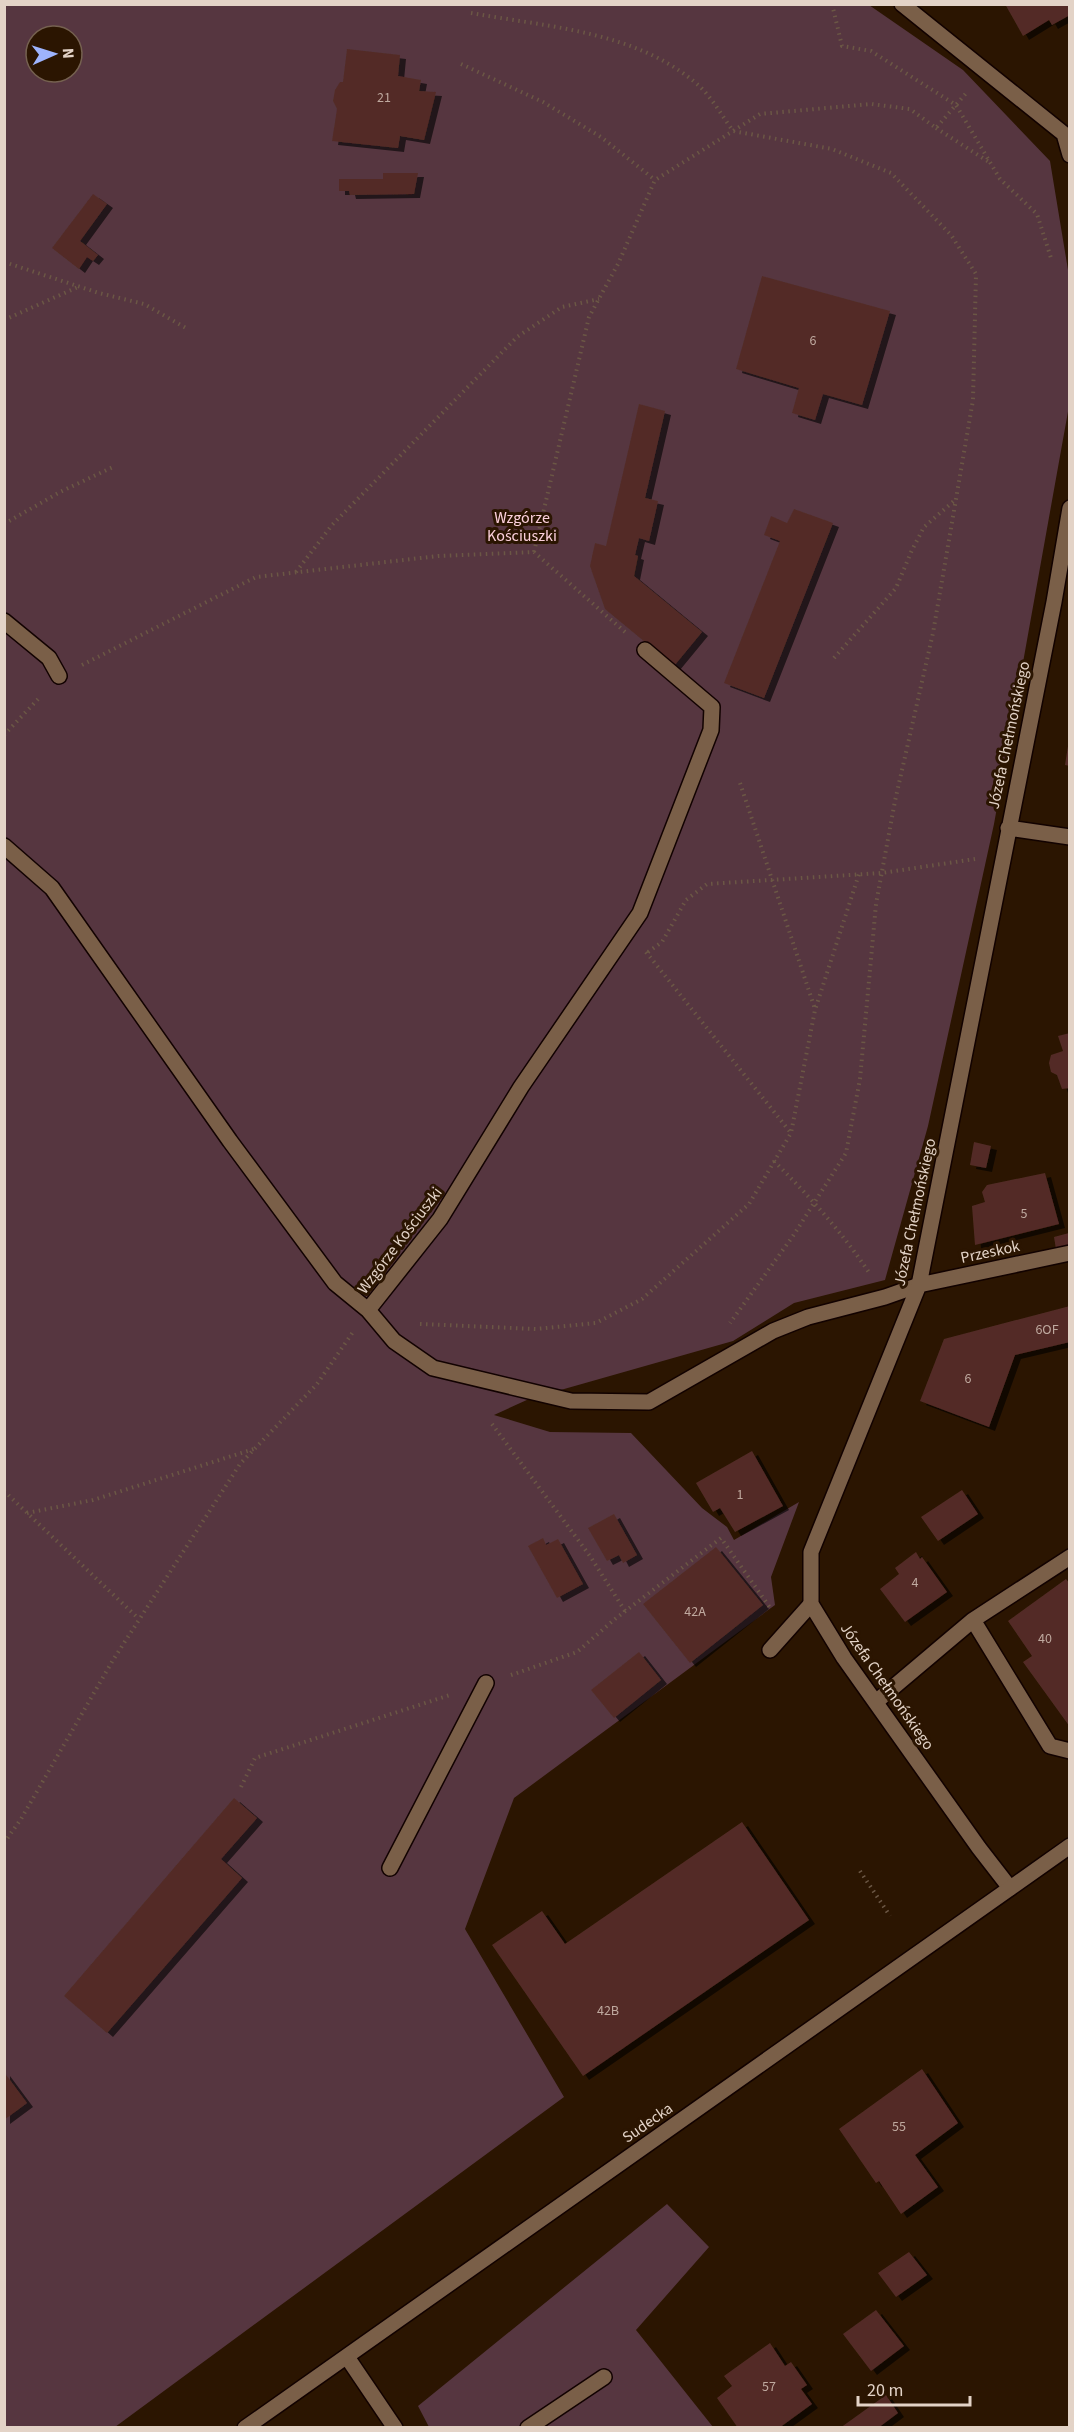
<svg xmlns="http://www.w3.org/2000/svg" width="1074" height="2432" font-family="'Source Sans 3',sans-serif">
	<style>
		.green { fill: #563640; fill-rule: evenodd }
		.building { fill: #522c26; filter: url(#shadow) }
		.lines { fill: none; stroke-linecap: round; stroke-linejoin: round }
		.lane-casing { stroke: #120200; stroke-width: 18 }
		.street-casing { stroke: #120200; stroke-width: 18 }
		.secondary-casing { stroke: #120200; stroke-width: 18 }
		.path { stroke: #6b5745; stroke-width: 4; stroke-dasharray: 1.5 4.5; stroke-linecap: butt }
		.lane { stroke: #7a5f48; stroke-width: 15 }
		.street { stroke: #7a5f48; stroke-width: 15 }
		.secondary { stroke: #7a5f48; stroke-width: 15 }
		.labels { text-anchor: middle; stroke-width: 6; stroke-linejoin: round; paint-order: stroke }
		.number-label { font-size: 14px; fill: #bfa99f }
		.park-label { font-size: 16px; fill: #fcd0dc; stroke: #2b1501 }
		.street-label { font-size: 16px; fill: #e3d3c7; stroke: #2b1501 }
	</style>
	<defs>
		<filter id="shadow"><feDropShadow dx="6" dy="4" stdDeviation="0" flood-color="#0009"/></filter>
	</defs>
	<rect width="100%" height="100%" fill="#2b1501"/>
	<!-- green -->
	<path class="green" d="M5 5H869L963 70 1050 161 1069 276V406L994 824 928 1126 885 1280 794 1303 733 1341 529 1399 494 1415 550 1432 631 1433 702 1508 727 1527 734 1540 799 1502 771 1577 775 1605 514 1798 465 1929 564 2097 115 2427 5 2428ZM36 36H72V72H36Z
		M667 2204 709 2247 636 2330 713 2427H429L418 2406Z"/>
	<!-- building -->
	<path class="building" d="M1005 4H1070V15L1052 25 1049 20 1023 36Z
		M347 49 400 55 398 76 421 80 419 91 436 92 424 140 400 136 398 148 332 141 337 109 333 101 335 90 340 82H343Z
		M383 173H418L414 194 350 195 349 191H339V179H383Z
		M93 194 107 204 80 241 98 255 93 261 87 257 79 269 52 248Z
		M762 276 890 311 862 405 823 394 815 420 792 413 799 388 736 369Z
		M639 404 665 411 645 498 658 501 649 541 639 538 635 555 638 556 634 576 702 632 674 666 605 609 590 566 595 543 606 546Z
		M794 509 833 523 764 698 724 683 780 541 764 535 771 516 787 523Z
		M1068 746 1070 747V766L1065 765Z
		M1070 1033V1088L1062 1089 1057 1075 1051 1072 1049 1063 1051 1055 1063 1051 1058 1036Z
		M974 1142 991 1146 986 1168 970 1165Z
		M1045 1173 1059 1224 975 1245 972 1206 985 1202 982 1192 987 1185Z
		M1069 1233 1070 1245 1056 1249 1054 1237Z
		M1070 1306V1342L1015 1355 989 1427 920 1401 944 1339Z
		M752 1451 783 1506 735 1532 720 1508 713 1512 696 1483Z
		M962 1490 978 1514 938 1541 921 1517Z
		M614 1514 637 1555 623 1563 619 1555 607 1561 588 1528Z
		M543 1538 546 1545 558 1539 583 1584 557 1598 528 1546Z
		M716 1547 763 1605 690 1663 643 1604Z
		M916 1552 920 1559 922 1557 947 1592 905 1622 880 1589 899 1574 895 1568Z
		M1066 1579 1070 1584V1727L1023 1662 1032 1656 1008 1621Z
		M639 1652 661 1680 614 1718 591 1690Z
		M234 1798 257 1818 221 1859 242 1878 107 2033 64 1996Z
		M742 1822 809 1920 583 2076 492 1945 542 1911 565 1944Z
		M922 2069 958 2123 915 2155 938 2187 901 2214 879 2181 876 2183 839 2129Z
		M4 2072 27 2103 4 2120Z
		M909 2252 927 2275 896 2297 878 2273Z
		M876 2310 904 2346 871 2371 843 2334Z
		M770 2343 785 2366 791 2362 807 2385 801 2389 812 2404 779 2428H738L717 2398 732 2386 724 2376Z
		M886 2395 898 2413 878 2428H840Z"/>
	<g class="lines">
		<defs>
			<path id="lane" d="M4 846 52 888 230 1141 335 1283 368 1310 394 1341 433 1368 571 1401 649 1402 773 1331 808 1317 885 1297 919 1285
				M368 1310 440 1219 521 1087 640 913 711 730 712 707 645 650
				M973 1620 1050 1746 1070 1751
				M770 1650 811 1604
				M877 1701 973 1620 1070 1557
				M390 1868 486 1683
				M347 2357 395 2428
				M528 2428 604 2377"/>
			<path id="street" d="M902 4 1064 134 1070 155
				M4 621 49 658 59 676
				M1008 828 1070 837
				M919 1285 1070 1253
				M1010 1888 979 1848 844 1658 811 1604V1552L919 1285 1054 602 1070 508"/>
			<path id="secondary" d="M245 2428 1070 1846"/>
		</defs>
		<!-- lane casing -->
		<use href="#lane" class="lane-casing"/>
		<!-- street casing -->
		<use href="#street" class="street-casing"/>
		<!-- secondary casing -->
		<use href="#secondary" class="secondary-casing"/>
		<!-- path -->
		<path class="path" d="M832 4 842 46 871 51 956 105 1000 179 1037 214 1051 258
			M471 13C548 27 635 31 697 84 711 96 722 116 733 131L832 149 891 173 951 235 976 274 973 400 933 633 895 801 876 904 860 1079 846 1153 793 1236 730 1323
			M461 64 543 102 601 137 655 180
			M936 128 989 162
			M4 262 99 293 144 304 186 328
			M4 320 78 287
			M4 524 60 492 113 467
			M534 552 589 317 618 264 655 180 760 114 871 104 910 109 936 128 968 91
			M296 572 332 525 517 337 562 307 599 299
			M834 658 896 588 912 550 924 527 955 500
			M82 665 256 577 438 556 534 552 625 632
			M4 735 41 696
			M740 783 815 1009
			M646 952 791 1133
			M648 952 662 942 686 900 707 884 882 873 975 859
			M774 1161C810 1197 842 1232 870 1274
			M420 1324 536 1329 596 1323 642 1299 749 1204 791 1133 815 1010 859 874
			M492 1424 590 1556 625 1611
			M4 1491 139 1619
			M27 1513 93 1500 254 1449
			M511 1675 577 1652 615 1619 721 1538 771 1609
			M241 1787 255 1758 450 1695
			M4 1843 21 1819 113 1660 240 1464 317 1384 353 1332
			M860 1871 890 1916"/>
		<!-- lane -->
		<use href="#lane" class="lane"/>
		<!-- street -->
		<use href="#street" class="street"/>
		<!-- secondary -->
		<use href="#secondary" class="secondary"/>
	</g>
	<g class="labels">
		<!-- number labels -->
		<g class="number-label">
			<text x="384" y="102">21</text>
			<text x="813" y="345">6</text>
			<text x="1024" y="1218">5</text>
			<text x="1047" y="1334">6OF</text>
			<text x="968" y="1383">6</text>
			<text x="740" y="1499">1</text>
			<text x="915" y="1587">4</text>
			<text x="695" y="1616">42A</text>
			<text x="1045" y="1643">40</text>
			<text x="608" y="2015">42B</text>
			<text x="899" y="2131">55</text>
			<text x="769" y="2391">57</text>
		</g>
		<!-- park labels -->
		<g class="park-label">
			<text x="522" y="523">Wzgórze<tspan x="522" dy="18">Kościuszki</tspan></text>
		</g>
		<!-- street labels -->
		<g class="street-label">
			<text transform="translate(1008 735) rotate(-78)" y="6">Józefa Chełmońskiego</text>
			<text transform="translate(914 1212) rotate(-78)" y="6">Józefa Chełmońskiego</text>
			<text transform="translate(399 1240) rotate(-53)" y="6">Wzgórze Kościuszki</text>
			<text transform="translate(990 1251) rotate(-12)" y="6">Przeskok</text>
			<text transform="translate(888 1686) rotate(55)" y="6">Józefa Chełmońskiego</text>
			<text transform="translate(647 2122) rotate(-35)" y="6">Sudecka</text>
		</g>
	</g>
	<!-- border -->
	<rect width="1074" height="2432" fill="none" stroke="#e3d3c7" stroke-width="12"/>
	<!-- north arrow -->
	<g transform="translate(54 54) rotate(87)"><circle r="28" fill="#2b1501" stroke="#756150" stroke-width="1.5"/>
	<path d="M0-4.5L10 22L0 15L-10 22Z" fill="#9eb4fd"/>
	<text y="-9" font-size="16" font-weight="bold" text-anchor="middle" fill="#e3d3c7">N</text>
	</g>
	<!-- scale -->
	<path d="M858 2396v9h112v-9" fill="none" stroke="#e3d3c7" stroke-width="3"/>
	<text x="867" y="2396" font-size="18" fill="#e3d3c7" stroke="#2b1501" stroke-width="4.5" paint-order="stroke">20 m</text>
</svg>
